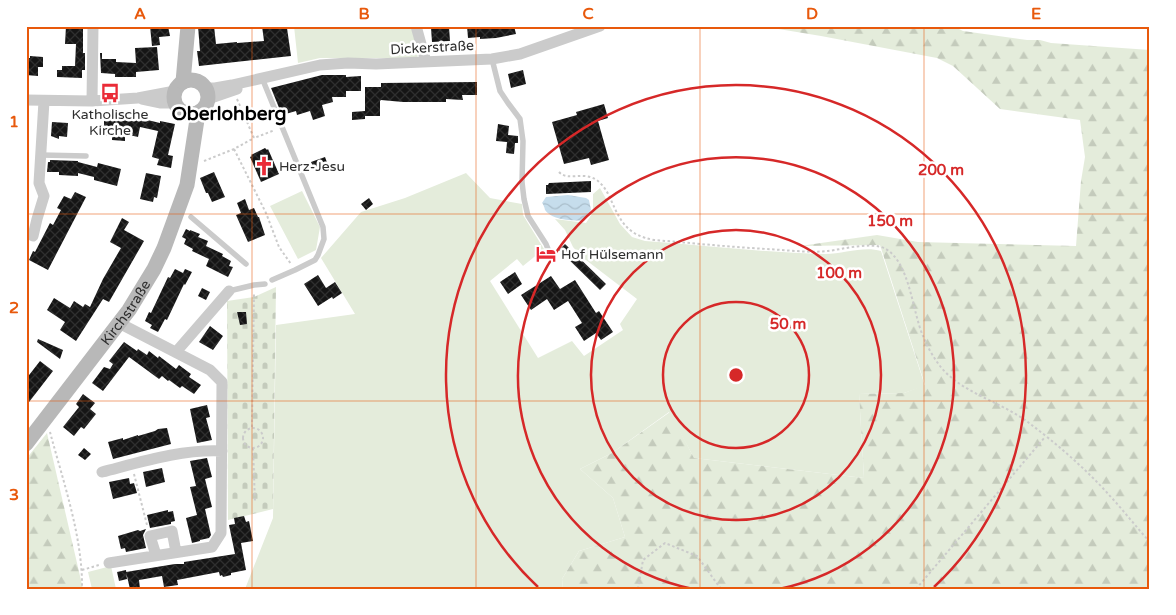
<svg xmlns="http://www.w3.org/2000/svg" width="1176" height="615" font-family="'Varela Round',sans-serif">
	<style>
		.green { fill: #e4ecdb }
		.forest { fill: url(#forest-firs) }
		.cemetery { fill: url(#cemetery-stones) }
		.water { fill: url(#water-waves) }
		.building { fill: url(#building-cross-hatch) }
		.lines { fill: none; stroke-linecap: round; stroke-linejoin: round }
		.path { stroke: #cbcbcb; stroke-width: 2; stroke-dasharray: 2.5 2.5; stroke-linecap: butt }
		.lane { stroke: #cbcbcb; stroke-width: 5.5 }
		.street { stroke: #cbcbcb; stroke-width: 11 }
		.secondary { stroke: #b8b8b8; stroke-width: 15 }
		.grid { fill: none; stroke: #e8590c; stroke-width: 1; stroke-opacity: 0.55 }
		.ring { fill: none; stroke: #d62828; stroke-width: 2.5 }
		.labels { text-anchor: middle; stroke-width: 5; stroke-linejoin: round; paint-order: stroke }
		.street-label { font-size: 14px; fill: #2e2e2e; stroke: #fff }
		.poi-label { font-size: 14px; fill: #2e2e2e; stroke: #fff; text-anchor: start }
		.district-label { font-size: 19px; font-weight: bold; fill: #000; stroke: #fff }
		.centre { fill: #d62828; stroke: #fff; stroke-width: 2.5 }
		.ring-label { font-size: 15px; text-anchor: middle; font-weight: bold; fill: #d62828; stroke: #fff; stroke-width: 5; stroke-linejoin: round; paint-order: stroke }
		.neatline { fill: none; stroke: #e8590c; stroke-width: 2 }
		.grid-label { font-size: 16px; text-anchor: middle; font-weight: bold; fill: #e8590c }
	</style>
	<defs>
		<pattern id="forest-firs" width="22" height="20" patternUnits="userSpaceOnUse" patternTransform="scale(1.25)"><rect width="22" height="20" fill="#e4ecdb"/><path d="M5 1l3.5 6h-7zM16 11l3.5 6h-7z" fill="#c4cbbc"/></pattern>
		<pattern id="cemetery-stones" width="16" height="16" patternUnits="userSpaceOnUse" patternTransform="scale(1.25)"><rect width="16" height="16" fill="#e4ecdb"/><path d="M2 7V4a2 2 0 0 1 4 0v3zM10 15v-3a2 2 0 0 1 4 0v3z" fill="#c4cbbc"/></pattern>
		<pattern id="water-waves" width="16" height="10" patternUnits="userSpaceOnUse" patternTransform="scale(1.25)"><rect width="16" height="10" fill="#c6ddec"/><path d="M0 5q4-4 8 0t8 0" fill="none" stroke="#aabecb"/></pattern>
		<pattern id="building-cross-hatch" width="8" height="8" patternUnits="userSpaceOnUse" patternTransform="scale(1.25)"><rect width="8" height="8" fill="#151515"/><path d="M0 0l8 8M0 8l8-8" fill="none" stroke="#2f2f2f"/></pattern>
	</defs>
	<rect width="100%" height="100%" fill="#fff"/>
	<!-- green -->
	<path class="green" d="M294 26H413L418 54 417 58H320L298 63Z
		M466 173 490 198 522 204 523 215 544 249 523 266 517 259 490 281 538 358 572 341 584 356 623 330 620 324 637 299 582 257 573 247 565 230 555 219 586 223 593 212V194L600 188 620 224 632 237 645 241C705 245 765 253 825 254 844 254 863 246 881 251L925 386 904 393 859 394 864 478 694 458 669 412 612 453 580 469 613 498 625 537 579 551 562 579 563 589H245L273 518 276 325 355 314 321 258 361 212 405 198Z
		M302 191 320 227 316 250 298 259 270 206Z
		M111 566 116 589H92L88 572Z"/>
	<!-- forest -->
	<path class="forest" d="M760 26H953L963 31 1027 40H1040L1051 43 1150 50V589H563L562 579 579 551 625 537 613 498 580 469 612 453 670 412 694 458 864 478 859 394 904 393 925 385 880 245 800 246 877 235 918 242 1076 246 1081 181 1085 157 1080 120 1000 109 953 66 937 58 821 36Z
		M47 433 83 589H26V459Z"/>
	<!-- cemetery -->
	<path class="cemetery" d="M276 287 273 509 228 520 227 301 254 297Z"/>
	<!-- water -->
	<path class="water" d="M568 195 586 198 589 200 591 210 584 221C572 220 553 221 545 210 545 209 543 203 542 203L546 197Z"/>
	<!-- building -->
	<path class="building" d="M66 26H83V53H85V70H82V78L57 77V70H62V66H75L76 44H65Z
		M150 26H168L170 36 159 37 160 45 152 46Z
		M198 26H214L216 44 237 42V43L264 41 262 26H271L272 29 287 28 291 56 199 66 197 51H200Z
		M467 26H514L516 34 496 38 480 39V37L468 38Z
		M449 27 450 41 432 42 431 28Z
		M157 47 159 70 136 72V77H115V74L101 73 100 53H102V59H116V62L136 63 135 48Z
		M30 56 43 57V67H38V76L26 75V58H30Z
		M523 70 526 84 511 88 508 74Z
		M322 75H346V77L361 76V91H346V97H332L333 102 322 105 325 116 313 120 310 111 297 115 296 111 282 115 271 88Z
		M477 82V95H462L463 100 446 99V102H403L381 100V101L380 100V116H365V87H381V83Z
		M604 104 608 118 598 121 609 160 591 165 589 158 564 164 552 122 577 115 576 112Z
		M106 110 133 112 132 116H135V117L160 123V121L175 124 168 155 173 156 171 168 157 165 159 159 152 157 158 131 140 127 138 137 125 134V141L112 140V137L94 132 96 124 104 126V115H106Z
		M365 111V119L352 120V112Z
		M52 122 68 123 67 137 59 136V139L51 136Z
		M498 124 509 126 508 135 518 136V143H515L514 154 506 153 507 142 496 141Z
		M265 148 267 150 268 149 279 174 261 182 250 157 252 156 251 155Z
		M325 157 329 168 315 172 311 162Z
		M50 160 78 161V162L97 167 98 163 121 169 117 186 94 180V177L78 173V176L59 175V172H47L48 162H50Z
		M214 172 225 197 212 202 208 193H206L200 178Z
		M146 173 161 176 157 198 154 197 153 202 140 199Z
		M591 181V192L546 194V185H548L549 183Z
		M75 192 86 197 48 270 29 260 33 251 35 252 50 223 53 225 61 210 57 208 64 196 71 199Z
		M369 198 373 204 366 210 361 204Z
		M245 199 249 210 254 208 258 217H259L265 235 248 242 236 215 241 213 237 203Z
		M122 218 129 222 124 230 144 241 109 302 103 299 76 341 60 330 65 322 47 310 54 298 70 308 74 301 83 307 85 304 90 307 103 279 121 248 110 242Z
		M186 229 190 231V230L200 234 198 237 208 241 206 246 223 254 222 256 231 261 229 266 233 267 228 277 206 266 209 259 192 251 193 249 184 244 186 239 182 237Z
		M565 244 606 284 600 290 559 250Z
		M175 269 183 273 185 269 192 272 185 285 184 284 167 320 165 319 158 332 150 328 152 325 145 321 149 312 151 313 168 277 170 278Z
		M515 272 522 284 508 294 500 282Z
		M318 275 326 288 335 282 342 293 333 299 332 297 318 306 304 284Z
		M551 276 560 289 575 280 596 313 599 311 613 332 601 340 596 333 584 341 575 327 582 323 568 301 554 310 547 299 531 310 521 295Z
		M202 288 210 292 206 300 198 296Z
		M237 312H246L247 324 240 325Z
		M210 326 223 336 213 350 199 342Z
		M38 339 63 350 60 359 37 342Z
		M124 342 137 351 138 349 147 355 149 351 158 358 159 356 176 369 179 365 191 374 189 377 201 385 194 394 182 386 180 388 169 380 168 381 162 376 159 379 129 357 103 391 92 383 104 367 110 369 113 364 109 361Z
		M40 361 53 371 26 406V379Z
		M83 394 95 403 90 409 96 414 84 429 81 427 74 436 63 427 79 407 76 404Z
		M207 405 210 417 206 418 212 440 197 443 190 409Z
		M167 428 171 444 113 459 108 442 123 438V440L138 435V436L155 431 158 429Z
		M84 448 91 454 85 460 78 455Z
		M207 458 212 477 205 479 212 507 205 509 211 535 209 538 200 540V541L192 543 186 518 197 515 190 487 196 486 190 461Z
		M162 468 165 482 146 487 143 472Z
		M129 478 130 484 134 483 137 493 113 499 109 482Z
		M168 510V512L173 511 175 521 171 522V524L150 528 147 515Z
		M244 516 246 522 249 521 253 541 241 543 246 570 231 573V575L223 577 222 575 220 576 219 572 177 580 178 585 164 587 162 576 139 580 140 589H130L126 572 175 564H184V562L235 554 229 525 235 524 234 518Z
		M146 529 143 535 146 548 126 552 125 548 121 549 118 536 138 530 140 531Z
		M126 570 127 579 119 581 117 572Z"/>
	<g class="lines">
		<!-- path -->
		<path class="path" d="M237 99 254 138 275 130
			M234 149 266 213 279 247 291 264
			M204 161 234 149 254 138
			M559 172C568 182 584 170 598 181 604 186 608 193 611 200 621 223 628 235 654 240 692 243 729 247 767 249 787 250 808 253 828 251 843 249 870 242 884 248 910 261 912 311 923 336 927 346 933 357 940 366 961 393 1002 402 1029 423 1056 443 1088 471 1110 496 1124 511 1136 527 1150 542
			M252 427 254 292
			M243 438a10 10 0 1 1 20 0a10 10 0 1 1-20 0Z
			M50 432C63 481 83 538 82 589
			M253 448 255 503
			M134 474 147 525
			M82 570 99 565
			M638 589 643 560 665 543 697 556 721 589
			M916 589 1045 437"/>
		<!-- lane -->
		<path class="lane" d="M492 59 500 91 508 103 520 119 523 141 522 182 524 199 528 216 546 244 548 249 547 256
			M262 78 323 227 324 239 318 255 315 260 295 270 272 280
			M41 155 86 156
			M191 217 246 264
			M229 291 254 285 265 284"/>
		<!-- street -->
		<path class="street" d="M416 26 426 62
			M205 88H215L232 85 320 65 348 63 376 64 492 59 520 54 600 26
			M142 99 161 103H175
			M208 99 237 89
			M26 100 92 101 138 98 175 91
			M92 101 93 26
			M33 236 37 219 44 196 39 183 44 101
			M176 352 229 291
			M102 472C141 462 182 449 222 451
			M156 555 150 536 172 531 176 552
			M109 563 212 547 221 533 222 382 210 370 119 323"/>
		<!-- secondary -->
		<g class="secondary">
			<circle cx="191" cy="97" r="17"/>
			<path d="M183 82 188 26"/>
			<path id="s1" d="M26 444 129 310 154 269 164 248 187 185 198 113"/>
		</g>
	</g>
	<!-- grid -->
	<path class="grid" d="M252 26V589M476 26V589M700 26V589M924 26V589M26 214H1150M26 401H1150"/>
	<!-- distance rings -->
	<g class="ring">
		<circle cx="736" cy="375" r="73"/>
		<circle cx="736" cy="375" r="145"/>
		<path d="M693 589A218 218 0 1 1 779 589"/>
		<path d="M538 587A290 290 0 1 1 934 587"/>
	</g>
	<!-- icons -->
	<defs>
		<symbol id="bus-bare" viewBox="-9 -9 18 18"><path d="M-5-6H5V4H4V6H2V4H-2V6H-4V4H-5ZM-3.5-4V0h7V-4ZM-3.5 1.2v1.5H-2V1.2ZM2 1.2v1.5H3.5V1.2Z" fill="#ea2b37" stroke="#fff" stroke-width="2.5" paint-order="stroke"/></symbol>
		<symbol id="church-bare" viewBox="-9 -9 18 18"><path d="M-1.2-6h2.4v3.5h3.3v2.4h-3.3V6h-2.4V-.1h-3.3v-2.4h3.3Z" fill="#ea2b37" stroke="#fff" stroke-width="2.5" paint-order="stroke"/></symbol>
		<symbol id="hotel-bare" viewBox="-9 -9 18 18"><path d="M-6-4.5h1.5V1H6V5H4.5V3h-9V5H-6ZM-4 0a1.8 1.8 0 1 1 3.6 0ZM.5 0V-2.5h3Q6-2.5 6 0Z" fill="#ea2b37" stroke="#fff" stroke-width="2.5" paint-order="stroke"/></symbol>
	</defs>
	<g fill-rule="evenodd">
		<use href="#bus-bare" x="96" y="79" width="28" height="28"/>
		<use href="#church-bare" x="250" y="152" width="28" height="28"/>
		<use href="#hotel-bare" x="532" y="240" width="28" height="28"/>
	</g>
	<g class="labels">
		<!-- street labels -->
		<g class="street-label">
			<text transform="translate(432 47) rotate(-3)" y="5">Dickerstraße</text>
			<text dy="5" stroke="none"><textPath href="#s1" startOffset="165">Kirchstraße</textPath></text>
		</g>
		<!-- poi labels -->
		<g class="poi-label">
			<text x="110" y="119" text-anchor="middle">Katholische<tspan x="110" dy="16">Kirche</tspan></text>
			<text x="279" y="171">Herz-Jesu</text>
			<text x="561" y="259">Hof Hülsemann</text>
		</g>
		<!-- district labels -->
		<g class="district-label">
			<text x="229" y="120">Oberlohberg</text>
		</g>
	</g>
	<circle cx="736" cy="375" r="8" class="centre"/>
	<g class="ring-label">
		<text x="941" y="175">200 m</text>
		<text x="890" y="226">150 m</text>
		<text x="839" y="278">100 m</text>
		<text x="788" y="329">50 m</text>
	</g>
	<!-- border -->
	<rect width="1176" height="615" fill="none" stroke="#ffffff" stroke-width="55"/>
	<rect x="28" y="28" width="1120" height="560" class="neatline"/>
	<g class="grid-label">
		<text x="140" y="19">A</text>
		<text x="364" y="19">B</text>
		<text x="588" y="19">C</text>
		<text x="812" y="19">D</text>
		<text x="1036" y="19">E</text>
		<text x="14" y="127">1</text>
		<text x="14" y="313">2</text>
		<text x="14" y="500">3</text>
	</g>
</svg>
